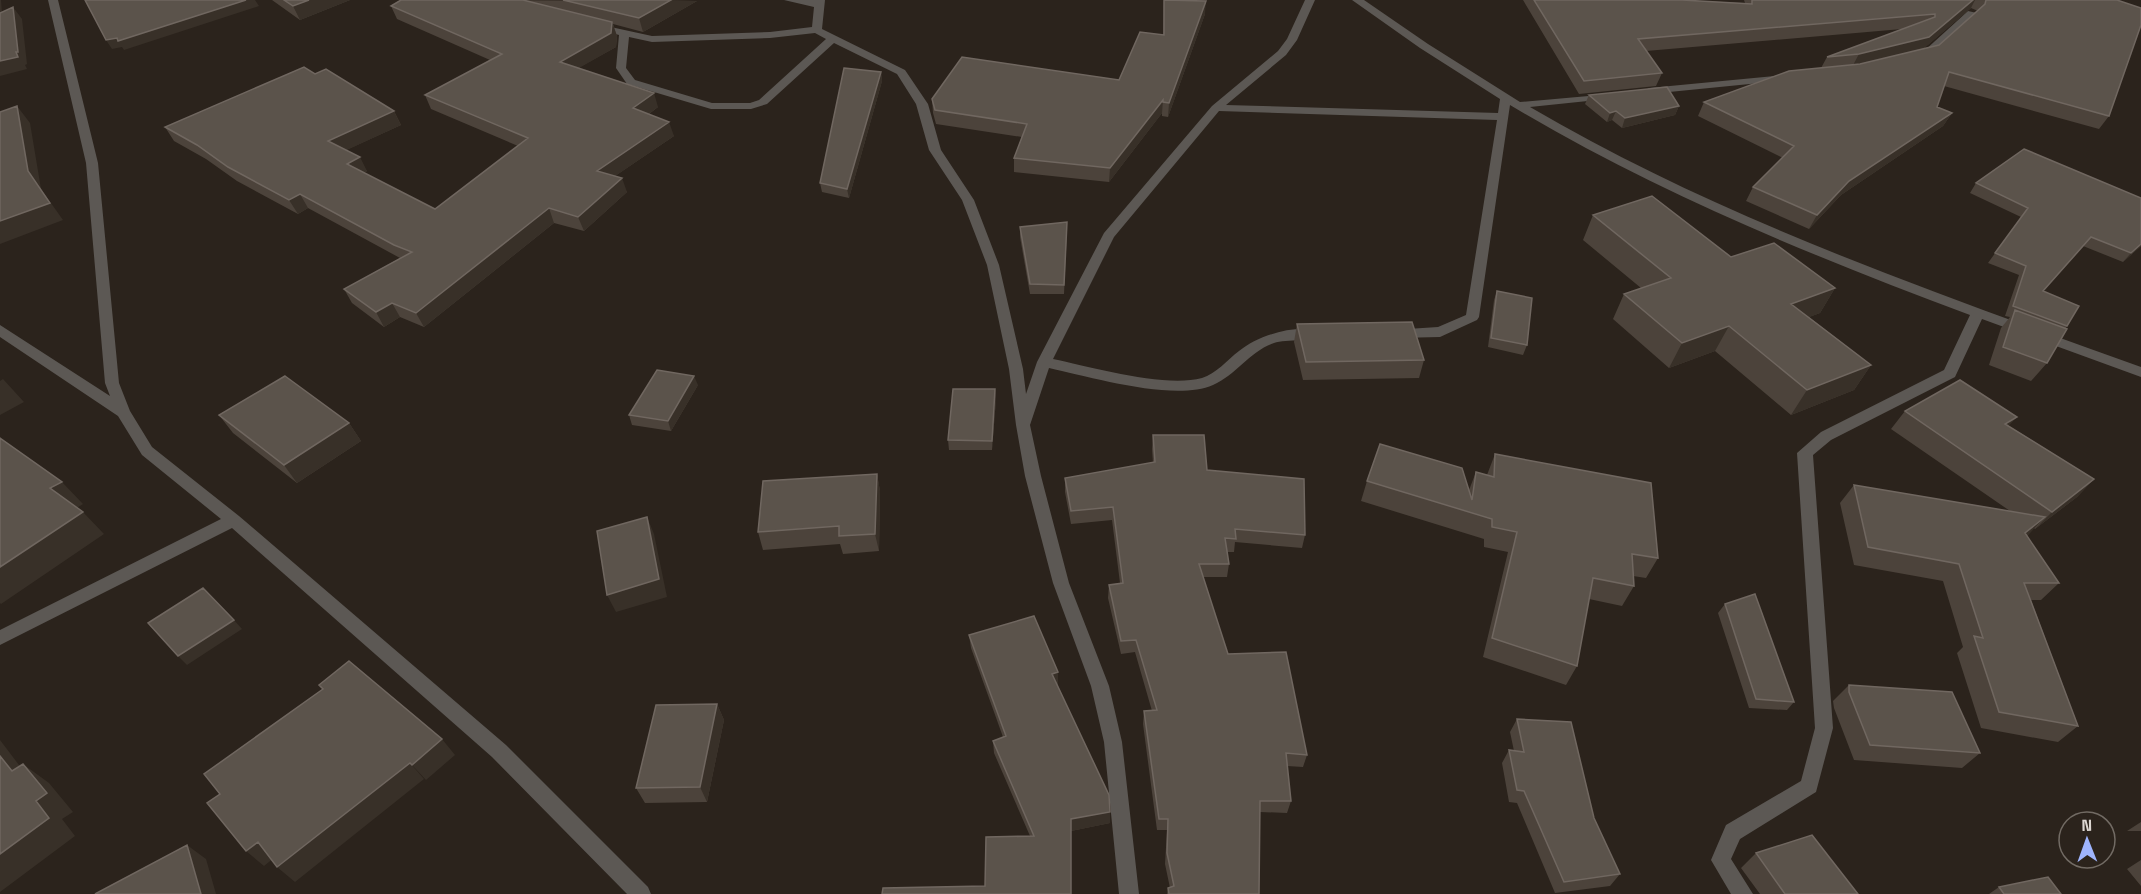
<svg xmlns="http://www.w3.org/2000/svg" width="2141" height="894" font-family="'Space Grotesk',sans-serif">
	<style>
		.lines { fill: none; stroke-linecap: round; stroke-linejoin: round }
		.street { fill: #5c5854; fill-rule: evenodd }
		.wall { fill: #4c433b; fill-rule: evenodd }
		.shaded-wall { fill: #383028 }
		.building { fill: #5b534b; stroke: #706760; stroke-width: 1.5 }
	</style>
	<rect width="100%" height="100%" fill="#2b231c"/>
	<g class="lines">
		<!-- street -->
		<path class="street" d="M48 0H58L98 163 119 383 130 411 152 447 239 516 506 745 648 887 651 894H627L492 757 232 528 0 645V630L221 519 142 455 118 416 0 337V325L110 396 105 383 86 163Z
			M784 0H825L822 29 905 70 928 104 941 150 974 200 999 265 1023 369 1026 394 1037 362 1104 233 1212 106 1278 51 1287 39 1305 0H1315L1297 40 1286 55 1226 105 1498 113 1500 99 1420 48 1352 0H1364L1428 44 1520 102 1611 94 1613 96 1607 99 1530 107C1721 219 1933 292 2141 367V377L1982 319 1955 377 1831 440 1813 455 1833 728 1816 792 1740 839 1731 859 1753 894H1731L1711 860 1726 825 1801 781 1815 728 1797 453 1821 432 1944 370 1970 315C1812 256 1655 192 1510 105L1479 317 1477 320 1440 337 1397 338 1390 333 1392 330 1438 327 1466 315 1497 120 1219 111 1114 237 1053 359C1092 367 1164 388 1202 378 1216 374 1227 360 1239 351 1259 335 1295 324 1321 331L1323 334C1316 342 1286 339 1274 343 1250 351 1236 375 1213 385 1174 402 1091 377 1049 368L1030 425 1041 476 1069 583 1109 686 1122 742 1139 894H1119L1104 742 1091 686 1053 583 1025 476 1016 425 1009 369 987 265 962 200 929 150 916 104 897 74 834 43 767 104 751 109H711L627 84 616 68 619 35 592 27 597 24 652 36 770 32 812 27 814 7ZM815 33 826 39 759 100 750 103H712L635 80 626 68 629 37 652 42 770 38Z
			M1968 11 1977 13 1931 56 1915 58V54L1923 52Z
			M1786 75 1791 78 1790 80 1649 94 1644 91 1649 88Z"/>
	</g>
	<!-- wall -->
	<path class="wall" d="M272 0H350L300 20Z
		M401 0 697 1 643 32 613 24 617 36 616 47 578 68 658 107 649 114 674 136 615 176 627 192 584 231 554 223 424 327 400 317 384 327 352 303 344 289 400 258 308 208 298 214 237 181 206 159 174 141 165 127 315 74 394 111 401 125 346 150 367 171 364 173 435 209 518 146 431 109 425 95 490 60 397 19 391 6Z
		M1164 0 1205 14 1168 117 1162 116V113L1109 182 1014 172V158L1022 137 936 124 933 113 932 99 1119 80 1163 35Z
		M1523 0H1682L1745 3 1744 0H2117L2109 116 2099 129 1944 86 1937 107 1952 113 1943 126 1841 195 1809 229 1746 201 1753 187 1783 158 1698 116 1704 102 1821 68 1827 57 1902 29 1646 51 1662 73 1656 86 1579 94ZM1971 8 1978 11 1939 45 1923 49Z
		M881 72 882 81 849 198 822 192 820 183Z
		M1589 95 1679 106 1675 115 1622 128 1612 120 1607 122 1585 104Z
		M1976 183 2141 246 2123 262 2083 246 2043 291 2067 326 2047 363 2031 381 1989 365 2001 328 2010 317 2005 316 2019 275 1988 263 2021 217 1970 193Z
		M1593 215 1731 257 1835 288 1820 313 1809 317 1871 365 1854 390 1791 415 1715 351 1669 368 1613 319 1624 294 1641 288 1583 240Z
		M1020 227 1067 231 1064 294H1030L1020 237Z
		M1497 291 1527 345 1523 355 1488 347 1494 300Z
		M1297 324 1424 360 1419 378 1303 380 1294 342Z
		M698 385 671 431 632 425 629 415Z
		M995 389 996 399 992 450H949L948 440Z
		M1905 411 2009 426 2094 479 2077 497 2035 529 2034 528 2027 536 2059 583 2041 600H2031L2078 726 2058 742 1981 728 1957 653 1963 647 1943 581 1854 565 1840 503 1854 485 2010 511 1891 429Z
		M219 415 349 423 361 441 297 483 233 433Z
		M1153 435 1305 535 1302 548 1235 542 1234 552H1227L1229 564 1227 577H1203L1228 654 1307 755 1303 767 1287 766 1291 801 1287 813 1260 812 1259 894H1167L1168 888H1170L1165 864 1167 830H1157L1143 724 1144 711H1152L1135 652 1121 654 1108 598 1109 585 1120 583 1112 520 1071 524 1065 492V478L1153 463 1152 449Z
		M1495 454 1658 558 1646 578 1633 576 1634 586 1622 606 1589 599 1577 666 1566 685 1483 657 1508 552 1484 547V539L1361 501 1367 481 1469 490 1476 472 1487 475Z
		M877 474 880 491 879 551 843 554 840 544 763 550 758 532Z
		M1725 604 1794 702 1787 710 1749 708 1718 613Z
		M969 635 1058 672 1057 685 1110 823 1071 831 985 886 1030 836 994 753 993 741 1003 737 971 648Z
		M1849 685 1980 753 1962 768 1854 760 1834 708 1833 701Z
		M717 704 724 720 707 802 645 803 636 788Z
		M1517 719 1594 818 1620 874 1610 886 1555 893 1517 803 1509 802 1502 763 1509 750 1514 751 1510 732Z
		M2141 822V831H2127Z
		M1756 853 1858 894H1760L1741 868Z
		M2141 860V886L2127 869Z
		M1999 887 2061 894H1989Z"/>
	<!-- shaded-wall -->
	<path class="shaded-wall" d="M0 0H1L3 28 0 24Z
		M246 0H255L259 6 124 50 122 47 112 49 106 40Z
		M309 0H350L300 20 293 6Z
		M671 0 697 1 643 32 639 18Z
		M1973 0H1975L1971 8 1922 50 1852 67 1859 54Z
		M1206 1 1205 14 1168 117 1169 103Z
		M13 7 22 19 27 64 25 65 27 69 0 76V61L16 52Z
		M612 22 617 36 616 47 565 76 560 62Z
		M881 72 882 81 849 198 847 189Z
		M654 93 658 107 638 122 633 108Z
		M1163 100 1162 113 1109 182 1110 168Z
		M17 106 30 123 41 189 63 220 0 244V221L28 171Z
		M1679 106 1675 115 1622 128 1625 118Z
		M394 111 401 125 336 155 328 141Z
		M1616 111 1612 120 1607 122 1610 113Z
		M1952 113 1943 126 1841 195 1809 229 1817 215 1849 181Z
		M669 122 674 136 602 185 597 171Z
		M360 157 367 171 355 178 347 164Z
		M622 178 627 192 584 231 578 217Z
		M300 194 308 208 298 214 289 200Z
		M549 208 554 223 424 327 416 313Z
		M2141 244V246L2123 262 2131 253Z
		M1835 288 1820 313 1777 329 1791 304Z
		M392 303 400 317 384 327 376 312Z
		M1729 326 1715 351 1669 368 1682 343Z
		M1871 365 1854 390 1791 415 1807 390Z
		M694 376 698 385 671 431 668 421Z
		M3 379 24 402 0 415V381Z
		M995 389 996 399 992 450V441Z
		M2017 417 2001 434 2005 424Z
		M349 423 361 441 297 483 284 465Z
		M877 474 880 491 879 551 875 534Z
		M2094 479 2077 497 2035 529 2052 512Z
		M62 482 83 504 72 511 50 488Z
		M83 512 104 534 1 604 0 603V567Z
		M647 517 654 534 667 597 616 612 607 595Z
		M2045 517 2028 535 2008 550 2025 533Z
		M234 620 242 629 187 665 178 656Z
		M1058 672V685L1052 687V674Z
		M717 704 724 720 707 802 700 787Z
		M442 739 455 755 426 780 412 765Z
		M0 740 38 790 12 771 0 756Z
		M410 763 424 779 295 882 277 867Z
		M23 764 49 783 73 812 62 819 75 836 0 892V854L36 801Z
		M1110 812V823L1071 831V819Z
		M258 842 275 857 264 866 246 851Z
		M187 845 206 859 216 894H201Z"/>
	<!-- building -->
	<path class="building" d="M85 0H246L118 41 117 38 106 40Z
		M284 0H309L293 6Z
		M401 0H523L612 22 611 33 560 62 654 93 633 108 669 122 597 171 622 178 578 217 549 208 416 313 392 303 376 312 344 289 412 252 394 245 300 194 289 200 228 167 197 145 165 127 304 67 315 74 326 69 394 111 328 141 360 157 347 164 435 209 528 138 425 95 502 54 391 6Z
		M563 0H671L639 18Z
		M1164 0 1206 1 1169 103 1163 102V100L1110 168 1014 158 1027 124 935 110 932 99 962 57 1119 80 1140 32 1164 35Z
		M1534 0H1682L1752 4V0H1973L1929 37 1859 54 1827 57 1935 17V14L1638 39 1662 73 1584 81Z
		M1986 0H2117L2141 8V25L2109 116 1949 72 1937 107 1952 113 1849 181 1817 215 1753 187 1794 146 1704 102 1789 71 1860 64 1939 45 1985 4Z
		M13 7 18 52H16L18 57 0 61V13Z
		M844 68 881 72 847 189 820 183Z
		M1667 87 1679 106 1625 118 1616 111 1610 113 1589 95Z
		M17 106 28 171 50 203 0 221V112Z
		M2024 149 2141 198V244L2131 253 2091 237 2043 291 2079 306 2067 326 2013 306 2026 266 1995 253 2028 208 1976 183Z
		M1652 196 1731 257 1774 243 1835 288 1791 304 1871 365 1807 390 1729 326 1682 343 1624 294 1671 278 1593 215Z
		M1067 222 1064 285 1030 284 1020 227Z
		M1497 291 1532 298 1527 345 1491 338Z
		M2015 310 2067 329 2047 363 2003 347Z
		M1412 322 1424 360 1306 362 1297 324Z
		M657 370 694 376 668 421 629 415Z
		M285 376 349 423 284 465 219 415Z
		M1960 380 2017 417 2005 424 2094 479 2052 512 1905 411Z
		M953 389H995L992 441 948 440Z
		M1153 435H1204L1207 470 1304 479 1305 535 1235 529 1236 539 1225 538 1229 564H1199L1228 654 1286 652 1307 755 1286 753 1291 801H1260L1259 894H1169L1168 888 1174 886 1167 853 1168 819H1159L1144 711 1157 710 1136 640 1121 641 1109 585 1123 583 1113 507 1071 511 1065 478 1155 462Z
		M0 438 62 482 50 488 83 512 0 567Z
		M1380 444 1462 468 1472 500 1476 472 1494 477 1495 454 1651 483 1658 558 1632 554 1634 586 1593 578 1577 666 1492 638 1517 532 1492 527V519L1367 481Z
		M877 474 875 534 839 536V526L758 532 763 481Z
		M1854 485 2045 517 2025 533 2059 583H2024L2078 726 1999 712 1974 636 1983 638 1959 564 1868 547Z
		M647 517 659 579 607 595 597 531Z
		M203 588 234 620 178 656 148 623Z
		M1755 594 1794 702 1756 699 1725 604Z
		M1034 616 1058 672 1052 674 1109 795 1110 812 1071 819V894H882L883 888 985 886 986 837 1034 836 993 741 1006 736 969 635Z
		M349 661 442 739 412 765 410 763 277 867 258 842 246 851 207 803 220 794 204 774 323 689 319 685Z
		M1849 685 1952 692 1980 753 1870 745 1849 692Z
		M717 704 700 787 636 788 656 705Z
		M1517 719 1571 722 1594 818 1620 874 1564 882 1524 791 1517 790 1509 750 1524 752Z
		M0 756 12 771 23 764 47 793 36 801 49 818 0 854Z
		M1812 835 1858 894H1785L1756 853Z
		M187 845 201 894H95Z
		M2048 877 2061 894H2004L1999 887Z"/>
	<!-- north arrow -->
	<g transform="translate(2087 840) rotate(359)"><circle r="28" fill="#2b231c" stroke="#726b64" stroke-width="1.5"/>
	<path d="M0-4.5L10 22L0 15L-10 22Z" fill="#9eb4fd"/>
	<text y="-9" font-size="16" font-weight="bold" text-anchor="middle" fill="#dcd6d1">N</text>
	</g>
</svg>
